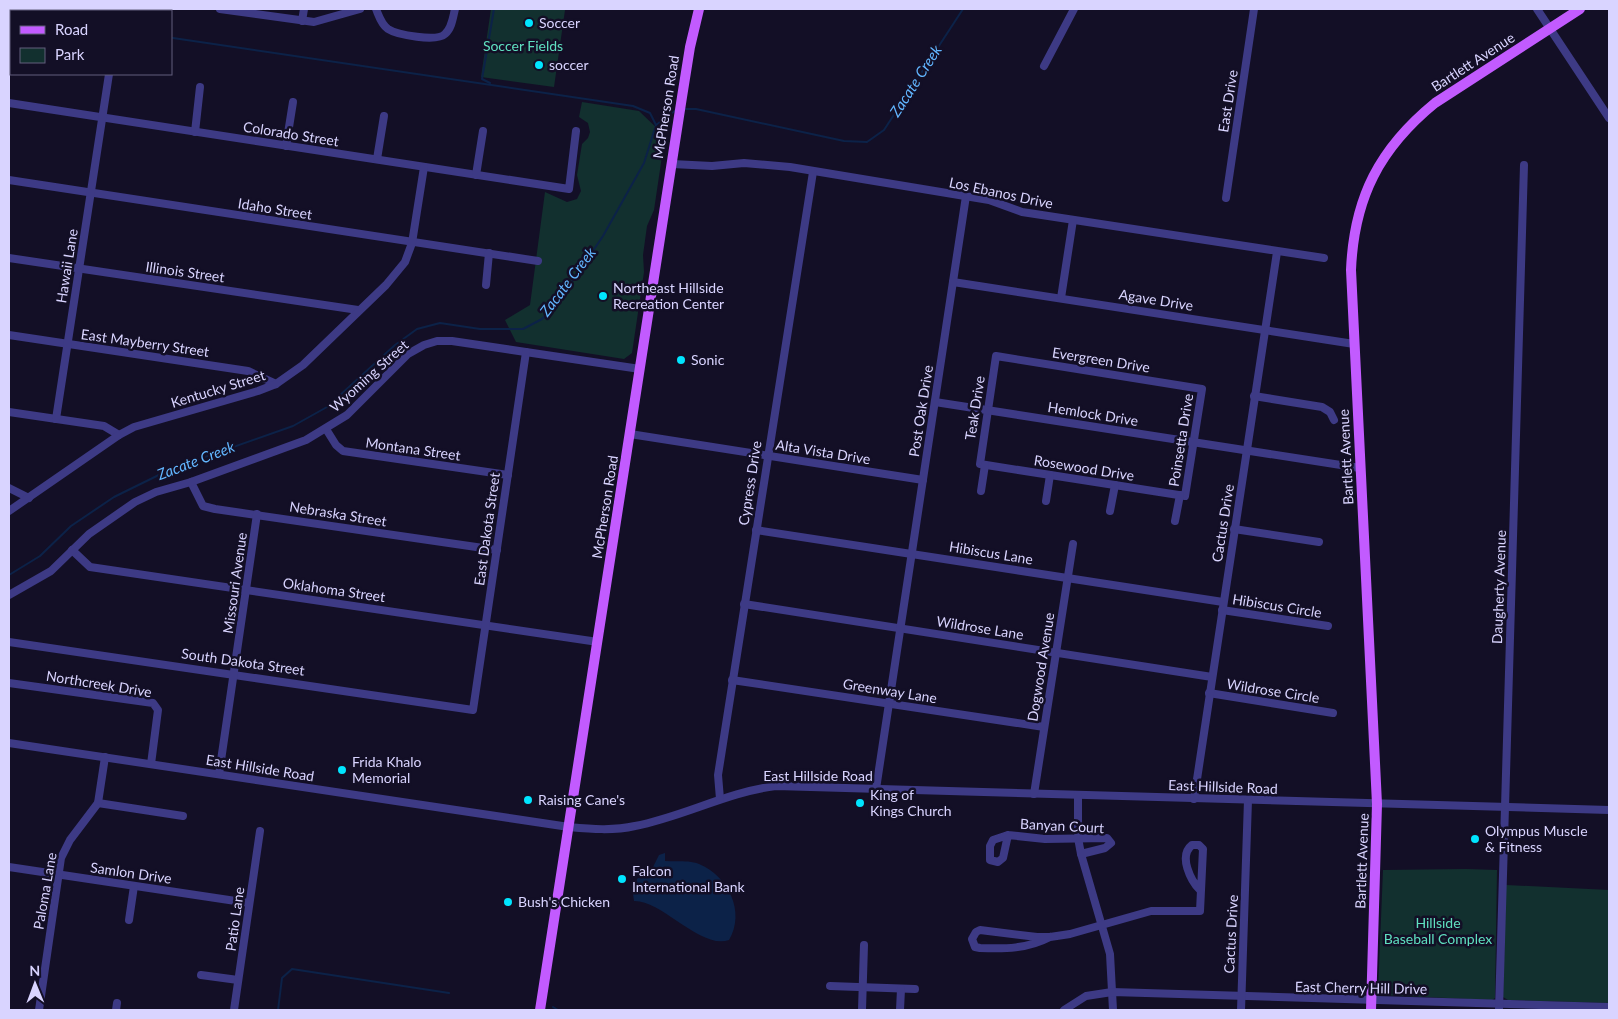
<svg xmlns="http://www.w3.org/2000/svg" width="1618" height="1019" viewBox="0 0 1618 1019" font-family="Lato,sans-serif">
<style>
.green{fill:#12302f}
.water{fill:#0c2248}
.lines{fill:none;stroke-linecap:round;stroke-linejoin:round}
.stream{stroke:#0c2248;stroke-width:2}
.minor{stroke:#3d3a85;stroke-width:8}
.major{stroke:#c25bff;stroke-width:10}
.poi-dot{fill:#00e5ff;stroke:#130f26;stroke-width:2}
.labels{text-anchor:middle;stroke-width:5;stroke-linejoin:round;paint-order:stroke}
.poi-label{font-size:14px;fill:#d9d4ff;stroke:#130f26;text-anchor:start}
.park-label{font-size:14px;fill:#5fe0c0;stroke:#130f26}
.street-label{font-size:14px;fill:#d9d4ff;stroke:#130f26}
.water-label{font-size:15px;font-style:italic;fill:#62b6ff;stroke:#130f26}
</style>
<rect width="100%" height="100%" fill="#130f26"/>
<!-- green -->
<g class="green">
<path d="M491,9l74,1 -11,77 -73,-10z"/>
<path d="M582,102l57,9 26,25 -11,74 -7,16 -4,29 1,17 -12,81 -8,6 -108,-17 -11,-22 25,-15 15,-113 22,10 10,-3 4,-8 -4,-16 5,-31 6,-6 2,-6 -2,-9 -9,-6z"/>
<path d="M1466,869l31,1 -2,128 -3,2 -112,-5 -2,-4 5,-121z"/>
<path d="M1506,885l103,5v113l-101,-3 -5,-3z"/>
</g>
<!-- water -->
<path class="water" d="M665,853v8c11,1 24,-1 34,3 29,12 47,48 30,76 -28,10 -67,-40 -95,-39l-1,-7 4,-15 15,-10 7,-14z"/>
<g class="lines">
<!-- stream -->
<g class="stream">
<path d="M173,38l460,68 17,7 6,12"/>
<path d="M490,83l-8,-4 12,-70"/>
<path d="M683,109h13l148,32 23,1 17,-12 79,-121"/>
<path d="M9,575l31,-19 31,-30 43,-29 57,-28 122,-43 34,-19 68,-62 22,-16 23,-6 40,6h43l19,-10 16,-17 45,-66 41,-73 12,-38 20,-15"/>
<path d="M553,1007l5,3"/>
<path d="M278,1010l4,-32 10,-9 157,24"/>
</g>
<!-- minor -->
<g class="minor">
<path d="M220,9l94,13 46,-13"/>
<path d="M376,9c3,7 5,15 12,20 9,6 49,13 57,5 7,-6 8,-17 10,-25"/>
<path d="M1537,9l72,109"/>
<path d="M302,21l2,-12"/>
<path d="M1044,66l30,-57"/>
<path d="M9,103l560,86 7,-58"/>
<path d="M195,132l5,-45"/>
<path d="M286,146l7,-44"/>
<path d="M377,159l7,-43"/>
<path d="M672,164l40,2 32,-3 46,4 199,33 33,12 302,46"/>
<path d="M476,175l7,-44"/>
<path d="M9,180l529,81"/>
<path d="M1226,198l28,-189"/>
<path d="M9,258l349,52"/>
<path d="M953,282l401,62"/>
<path d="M486,285l3,-32"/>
<path d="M1061,298l12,-78"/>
<path d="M9,335l239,36 28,13"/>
<path d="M996,356l206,33 -17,107 -205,-32z"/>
<path d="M1254,396l68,11 8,5 4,8"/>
<path d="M935,402l425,66"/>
<path d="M9,412l95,14 15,9"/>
<path d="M56,419l53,-345"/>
<path d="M326,429l10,16 7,6 165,24"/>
<path d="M630,434l293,46"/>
<path d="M191,482l12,24 12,3 282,41"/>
<path d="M9,488l20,10"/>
<path d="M981,491l4,-26"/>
<path d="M1046,501l4,-26"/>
<path d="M9,511l110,-76 15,-8 124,-36 18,-7 27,-19 83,-80 19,-23 7,-19 12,-76"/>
<path d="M1110,511l5,-26"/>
<path d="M1175,521l5,-26"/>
<path d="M1234,529l85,13"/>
<path d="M756,530l467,72"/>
<path d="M72,550l18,17 508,75"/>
<path d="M9,595l42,-24 38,-37 46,-32 21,-10 35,-10 115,-42 41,-25 61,-61 16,-9 13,-4h15l188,28"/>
<path d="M744,604l468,73"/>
<path d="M1222,610l106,16"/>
<path d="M9,642l464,68 53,-358"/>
<path d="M732,680l312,47"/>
<path d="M9,683l144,20 5,7 -7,54"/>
<path d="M1209,693l124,20"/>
<path d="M9,743l560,84c22,2 44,4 66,-1 48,-9 92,-34 141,-40l833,24"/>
<path d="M219,774l38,-260"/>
<path d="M876,789l90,-593"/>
<path d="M1034,794l39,-250"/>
<path d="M1078,795v43l3,16 29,100 3,56"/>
<path d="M720,799l-2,-24 95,-603"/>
<path d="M1194,799l83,-547"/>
<path d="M98,803l85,13"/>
<path d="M1008,835l-5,23 -5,4 -8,-2v-14l3,-6 15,-5 37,4 62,-1 4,5 -6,5 -24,6"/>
<path d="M9,867l240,36"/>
<path d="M129,920l5,-34"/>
<path d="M1050,937c-23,12 -45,12 -70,11l-5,-1 -3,-8 4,-7 4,-2 57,7h13l20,-3 81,-23h49l3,-62 -4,-4h-7c-14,11 -1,36 8,45"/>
<path d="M201,975l37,5"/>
<path d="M830,986l85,3"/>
<path d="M39,1010l22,-152 9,-18 28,-37 7,-46"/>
<path d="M116,1010l1,-7"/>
<path d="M234,1010l26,-179"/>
<path d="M862,1010l2,-65"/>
<path d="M900,1010l1,-21"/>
<path d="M1064,1010l22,-14 26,-4 497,15"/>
<path d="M1241,1010l7,-210"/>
<path d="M1499,1010l25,-845"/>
</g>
<!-- major -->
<g class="major">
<path d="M540,1010l142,-913 8,-50 9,-38"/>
<path d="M1371,1010l6,-206 -26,-534c3,-73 29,-122 84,-167l145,-94"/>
</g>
</g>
<!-- markers -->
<g class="poi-dot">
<circle cx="529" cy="23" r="5"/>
<circle cx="539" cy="65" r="5"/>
<circle cx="603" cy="296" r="5"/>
<circle cx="681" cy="360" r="5"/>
<circle cx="342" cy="770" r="5"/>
<circle cx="528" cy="800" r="5"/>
<circle cx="860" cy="803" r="5"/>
<circle cx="1475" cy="839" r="5"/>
<circle cx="622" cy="879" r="5"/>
<circle cx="508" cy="902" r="5"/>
</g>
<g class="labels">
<!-- poi labels -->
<g class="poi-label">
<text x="539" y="28">Soccer</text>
<text x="549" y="70">soccer</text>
<text x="613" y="293">Northeast Hillside<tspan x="613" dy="16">Recreation Center</tspan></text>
<text x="691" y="365">Sonic</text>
<text x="352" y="767">Frida Khalo<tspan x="352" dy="16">Memorial</tspan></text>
<text x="870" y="800">King of<tspan x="870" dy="16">Kings Church</tspan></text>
<text x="538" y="805">Raising Cane's</text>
<text x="1485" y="836">Olympus Muscle<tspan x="1485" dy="16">&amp; Fitness</tspan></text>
<text x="632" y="876">Falcon<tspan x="632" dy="16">International Bank</tspan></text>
<text x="518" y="907">Bush's Chicken</text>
</g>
<!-- park labels -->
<g class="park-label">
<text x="523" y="51">Soccer Fields</text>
<text x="1438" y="928">Hillside<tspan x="1438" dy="16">Baseball Complex</tspan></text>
</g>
<!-- street labels -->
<g class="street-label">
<text transform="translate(1473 62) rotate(-33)" y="5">Bartlett Avenue</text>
<text transform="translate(1228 101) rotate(-81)" y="5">East Drive</text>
<text transform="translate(666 107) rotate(-81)" y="5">McPherson Road</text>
<text transform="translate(291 134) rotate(9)" y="5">Colorado Street</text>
<text transform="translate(1001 193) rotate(12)" y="5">Los Ebanos Drive</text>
<text transform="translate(275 209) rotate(9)" y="5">Idaho Street</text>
<text transform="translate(67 266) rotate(-81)" y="5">Hawaii Lane</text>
<text transform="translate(185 272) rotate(8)" y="5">Illinois Street</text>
<text transform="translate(1156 300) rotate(9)" y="5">Agave Drive</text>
<text transform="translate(145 343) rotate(8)" y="5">East Mayberry Street</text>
<text transform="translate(1101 360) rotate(9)" y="5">Evergreen Drive</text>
<text transform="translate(369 376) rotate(-42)" y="5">Wyoming Street</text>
<text transform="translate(218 389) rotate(-17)" y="5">Kentucky Street</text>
<text transform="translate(975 408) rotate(-81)" y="5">Teak Drive</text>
<text transform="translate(921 411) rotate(-81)" y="5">Post Oak Drive</text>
<text transform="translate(1093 414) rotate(9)" y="5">Hemlock Drive</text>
<text transform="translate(1181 440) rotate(-81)" y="5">Poinsetta Drive</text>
<text transform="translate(413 449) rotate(8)" y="5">Montana Street</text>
<text transform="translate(823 452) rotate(9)" y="5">Alta Vista Drive</text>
<text transform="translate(1346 457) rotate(-93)" y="5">Bartlett Avenue</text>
<text transform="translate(1084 468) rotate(9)" y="5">Rosewood Drive</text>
<text transform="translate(750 483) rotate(-81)" y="5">Cypress Drive</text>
<text transform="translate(605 507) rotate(-81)" y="5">McPherson Road</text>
<text transform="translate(338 514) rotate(9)" y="5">Nebraska Street</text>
<text transform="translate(1223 523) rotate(-81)" y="5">Cactus Drive</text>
<text transform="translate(487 529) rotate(-82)" y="5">East Dakota Street</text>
<text transform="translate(991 553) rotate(9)" y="5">Hibiscus Lane</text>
<text transform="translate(235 583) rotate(-82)" y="5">Missouri Avenue</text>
<text transform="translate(1499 587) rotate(-88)" y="5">Daugherty Avenue</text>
<text transform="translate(334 590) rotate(8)" y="5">Oklahoma Street</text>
<text transform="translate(1277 606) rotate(9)" y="5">Hibiscus Circle</text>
<text transform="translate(980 628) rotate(9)" y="5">Wildrose Lane</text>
<text transform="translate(243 662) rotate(8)" y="5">South Dakota Street</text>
<text transform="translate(1041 667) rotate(-81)" y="5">Dogwood Avenue</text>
<text transform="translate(99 684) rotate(9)" y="5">Northcreek Drive</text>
<text transform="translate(890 691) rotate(9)" y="5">Greenway Lane</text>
<text transform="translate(1273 691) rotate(9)" y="5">Wildrose Circle</text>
<text transform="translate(260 768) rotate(9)" y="5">East Hillside Road</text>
<text x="818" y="781">East Hillside Road</text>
<text transform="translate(1223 787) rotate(2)" y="5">East Hillside Road</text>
<text transform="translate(1062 826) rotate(3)" y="5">Banyan Court</text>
<text transform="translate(1362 861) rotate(-88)" y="5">Bartlett Avenue</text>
<text transform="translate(131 873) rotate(8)" y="5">Samlon Drive</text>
<text transform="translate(45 891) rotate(-80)" y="5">Paloma Lane</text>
<text transform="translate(235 919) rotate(-82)" y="5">Patio Lane</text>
<text transform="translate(1231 934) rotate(-87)" y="5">Cactus Drive</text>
<text transform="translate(1361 988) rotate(1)" y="5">East Cherry Hill Drive</text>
</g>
<!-- water labels -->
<g class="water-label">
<text transform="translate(916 81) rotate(-57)" y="5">Zacate Creek</text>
<text transform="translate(568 282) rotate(-53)" y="5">Zacate Creek</text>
<text transform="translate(196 461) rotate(-21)" y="5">Zacate Creek</text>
</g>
</g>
<!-- border -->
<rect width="1618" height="1019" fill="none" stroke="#d9d4ff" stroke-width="20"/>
<!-- legend -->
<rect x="10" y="10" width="162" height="65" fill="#130f26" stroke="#625e7d"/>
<rect x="20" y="26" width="25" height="8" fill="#c25bff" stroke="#625e7d"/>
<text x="55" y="35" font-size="15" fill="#d9d4ff">Road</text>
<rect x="20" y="48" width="25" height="15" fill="#12302f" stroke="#625e7d"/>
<text x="55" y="60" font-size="15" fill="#d9d4ff">Park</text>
<!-- north arrow -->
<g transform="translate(35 984) rotate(359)" stroke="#130f26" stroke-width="4" paint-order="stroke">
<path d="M0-4L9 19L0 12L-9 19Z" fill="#d9d4ff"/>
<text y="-8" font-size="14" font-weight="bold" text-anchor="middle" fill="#d9d4ff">N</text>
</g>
</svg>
